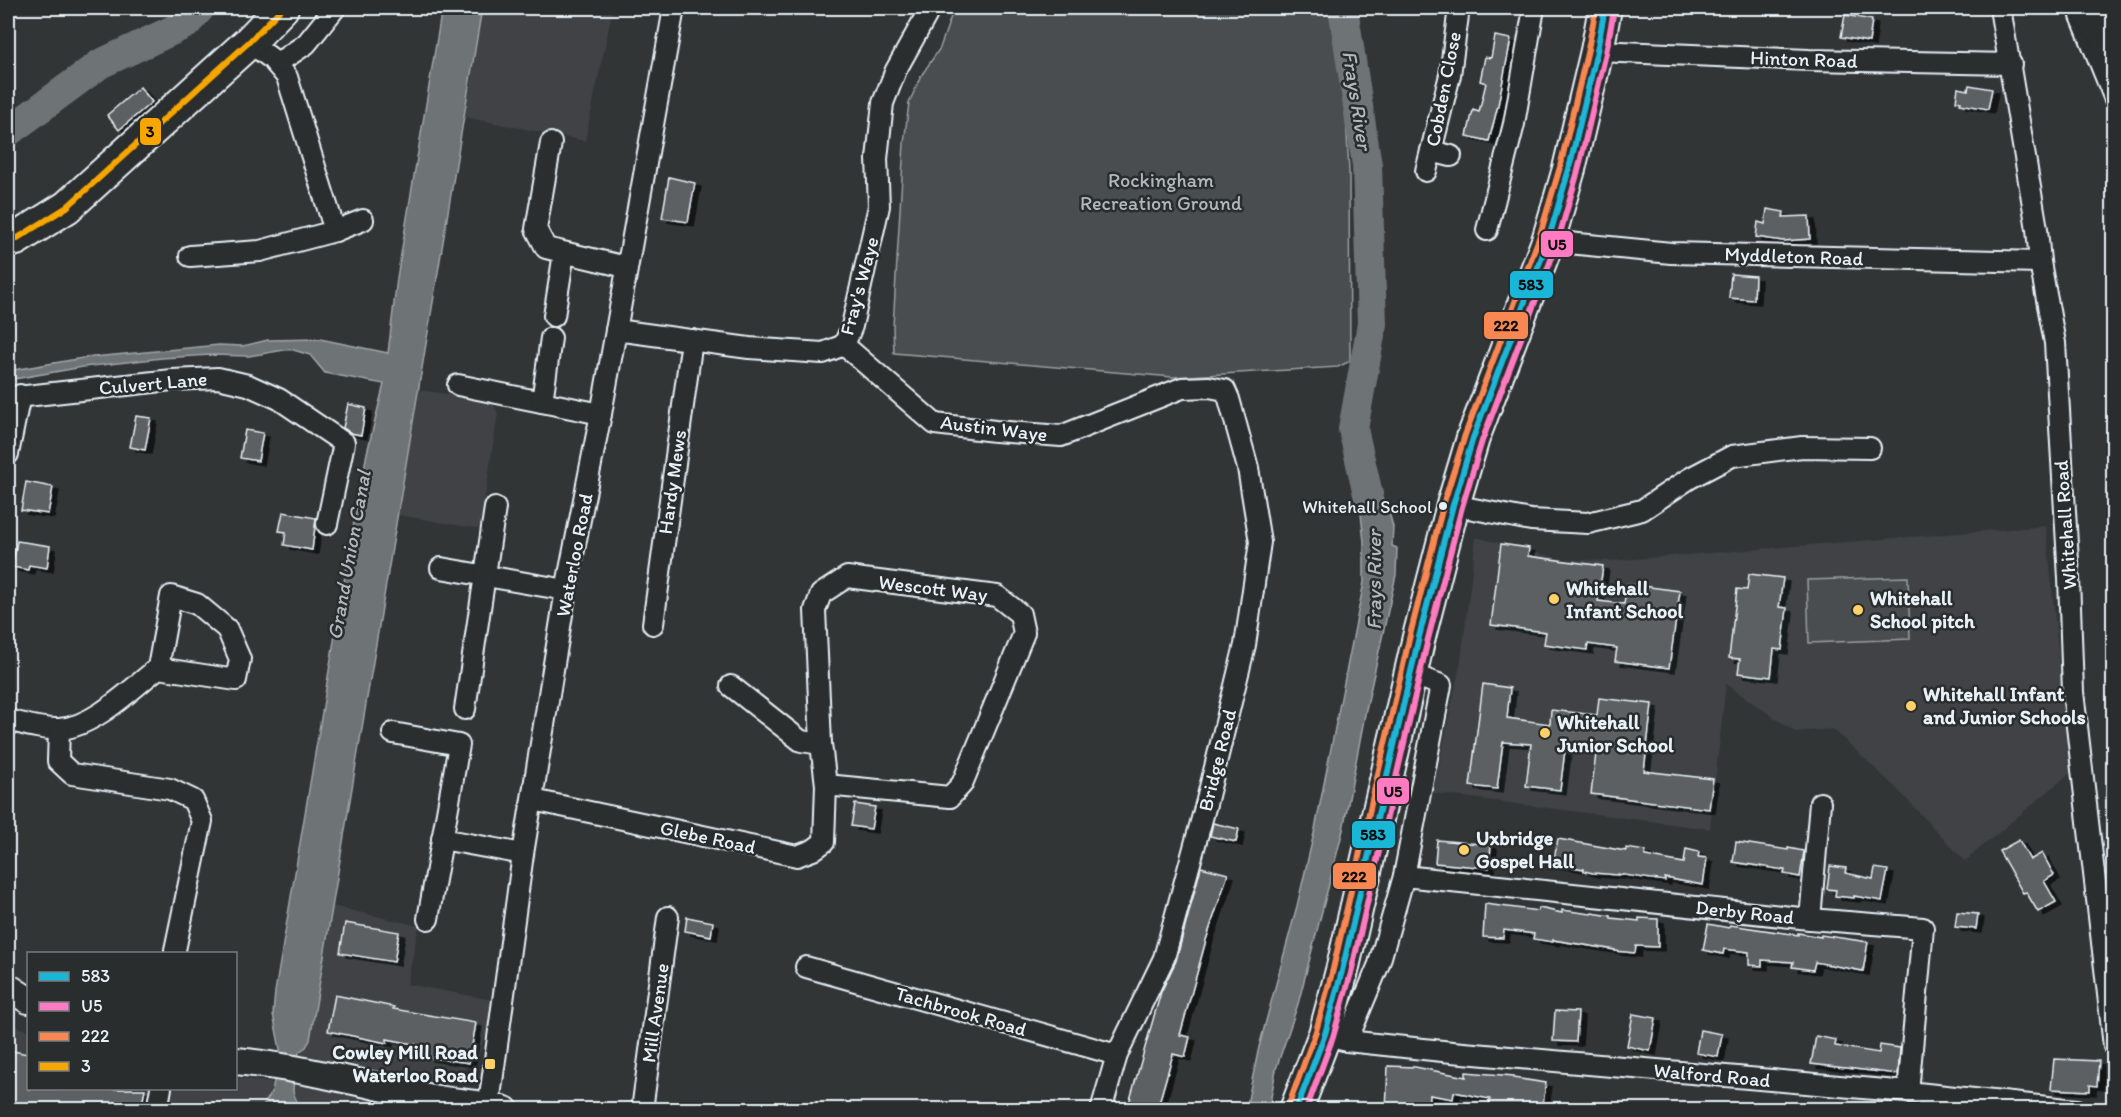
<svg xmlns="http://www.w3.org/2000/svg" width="2121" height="1117" viewBox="0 0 2121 1117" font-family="Itim,sans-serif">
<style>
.built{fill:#3f4244}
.green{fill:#494d4f;stroke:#989fa4;stroke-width:1.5}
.water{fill:#6e7376;stroke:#9fa5aa;stroke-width:1.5}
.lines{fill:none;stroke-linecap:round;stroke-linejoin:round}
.river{stroke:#6e7376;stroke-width:30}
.building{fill:#5c6063;stroke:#e8f1f8;stroke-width:1.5;filter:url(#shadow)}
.minor-casing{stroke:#e8f1f8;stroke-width:24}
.tertiary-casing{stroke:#e8f1f8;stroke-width:30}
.primary-casing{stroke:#e8f1f8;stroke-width:36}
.minor{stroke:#2a2d2e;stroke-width:20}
.tertiary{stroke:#2a2d2e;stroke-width:26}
.primary{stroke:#2a2d2e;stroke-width:32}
.bus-1-casing{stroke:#2a2d2e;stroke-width:10}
.bus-2-casing{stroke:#2a2d2e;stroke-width:10}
.bus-3-casing{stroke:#2a2d2e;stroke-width:10}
.bus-4-casing{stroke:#2a2d2e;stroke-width:10}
.bus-1{stroke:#1ab6d8;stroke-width:6}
.bus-2{stroke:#fe7ac1;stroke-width:6}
.bus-3{stroke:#f88751;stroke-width:6}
.bus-4{stroke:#f7a600;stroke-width:6}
.bus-dot{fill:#e8f1f8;stroke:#2a2d2e;stroke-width:2}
.poi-dot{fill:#ffd166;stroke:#2a2d2e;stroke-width:2}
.labels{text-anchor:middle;stroke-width:5;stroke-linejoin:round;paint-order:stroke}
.bus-label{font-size:18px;fill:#e8f1f8;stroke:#2a2d2e;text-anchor:end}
.street-label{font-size:20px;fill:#e8f1f8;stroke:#2a2d2e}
.park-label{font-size:20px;fill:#b0b8bd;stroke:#2a2d2e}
.poi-label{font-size:20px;font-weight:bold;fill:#e8f1f8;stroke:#2a2d2e;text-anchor:start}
.water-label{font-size:21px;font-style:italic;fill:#b1b8be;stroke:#2a2d2e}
.line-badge{stroke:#2a2d2e;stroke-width:2}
.pale-badge-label{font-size:16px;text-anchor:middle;font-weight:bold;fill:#111}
</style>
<defs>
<filter id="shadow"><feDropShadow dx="6" dy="4" stdDeviation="0" flood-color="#0009"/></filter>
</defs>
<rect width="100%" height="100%" fill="#323536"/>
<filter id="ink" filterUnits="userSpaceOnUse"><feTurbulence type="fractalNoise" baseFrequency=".0167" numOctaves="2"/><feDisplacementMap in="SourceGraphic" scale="12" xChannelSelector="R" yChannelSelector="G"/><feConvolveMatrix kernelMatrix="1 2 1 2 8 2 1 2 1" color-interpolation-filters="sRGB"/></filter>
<g filter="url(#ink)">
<!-- built -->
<g class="built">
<path d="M100,8h49l-31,7z"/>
<path d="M482,8h131l-28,133 -120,-24z"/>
<path d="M419,390l72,10 7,13 -18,116 -82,-14z"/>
<path d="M2046,526l24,247 -105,88 -68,-72 -64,-60 -38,3 -69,-48 -16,145 -277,-36 28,-133 15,-123 84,22 50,2z"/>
<path d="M332,906l87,20 -12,58 86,16 -3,22 -12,36 -30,26 -150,-25 1,-7 7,-5 4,-7z"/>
<path d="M8,1024l20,6v58h208v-10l159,20 16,11h-403z"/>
</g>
<!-- green -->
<g class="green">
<path d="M954,8h378l14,108 3,56 1,189 -12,6 -165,10 -279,-24 -1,-26 11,-184 5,-40 12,-27 19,-28z"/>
<path d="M1908,577l2,62 -101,4 -2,-63z"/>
</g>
<!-- water -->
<g class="water">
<path d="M442,8h40l-172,1032 -4,7 -7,5c-2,12 -6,27 -6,39 1,7 6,10 5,18h-37l11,-17 8,-43 -7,-35 2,-22 79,-470 13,-69 17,-69 -59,-11 -15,-18 -20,-6 -41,7 -38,-1 -49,3 -79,9 -75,13v-9l75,-13 136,-13 24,1 25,-6 52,-1 68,14 9,-75z"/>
<path d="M1351,454h20l10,43 7,11 5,19 -1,19 5,2 -1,27 -31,139 -22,116 -45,174 -22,65 -7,40h-23l13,-62 38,-141 18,-77 49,-247v-40l-4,-37z"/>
</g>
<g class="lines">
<!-- river -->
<g class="river">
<path d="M1343,8l24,157 5,159 -19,105 15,65"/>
<path d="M8,132l92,-68 86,-40 14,-16"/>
</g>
</g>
<!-- building -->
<g class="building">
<path d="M1845,15l27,5 -3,22 -28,-5z"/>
<path d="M1495,36l16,3 -13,66 -9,36 -22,-5 6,-26 6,2 7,-29 -6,-2 5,-24 6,1z"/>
<path d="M1969,85l23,4 -4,20 -28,-5 1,-2 -5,-1 2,-13 10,2z"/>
<path d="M140,87l12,15 -33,28 -12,-15z"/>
<path d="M669,177l26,6 -7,39 -26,-4z"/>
<path d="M1767,209l17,3 -1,5 26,-1 1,23 -27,2 -27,-4 2,-15 7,2z"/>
<path d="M1731,274l24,2 -1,24 -25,-2z"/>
<path d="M348,404l18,4 -5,27 -10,-2 -8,-5z"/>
<path d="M136,416l15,2 -6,32 -15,-3z"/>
<path d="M245,430l18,3 -5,28 -18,-3z"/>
<path d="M26,482l27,5 -5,27 -27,-4z"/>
<path d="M283,512l33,6 -4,32 -28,-5 2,-13 -7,-1z"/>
<path d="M17,541l33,5 -3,22 -18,-3 -1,5 -16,-3z"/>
<path d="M1501,544l28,4 -1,8 75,10 -5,35 26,3 3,-20 53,7 -11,77 -54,-7 2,-13 -29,-4 -1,6 -43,-6 2,-12 -55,-7z"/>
<path d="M1749,574l34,4 -4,29 8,1 -5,42 -8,-1 -3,28 -33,-4 2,-14 -11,-1 8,-69 10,1z"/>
<path d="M1483,684l27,4 -3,30 43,6 1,-14 46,5 2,-17 53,6 -8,67 69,8 -4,30 -118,-15 6,-48 -31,-4 -6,48 -34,-4 5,-42 -28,-2 -6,47 -27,-3z"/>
<path d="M855,804l20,3 -4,22 -20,-3z"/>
<path d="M1213,823l26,6 -3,13 -26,-6z"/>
<path d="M1558,839l68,12v-3l20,3 -1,5 39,7 2,-14 13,3 -1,5 9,1 -4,27 -38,-7v3l-47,-7v1l-25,-2 -9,-2v-2l-31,-5z"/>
<path d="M1437,840l54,5 -2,23 -54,-5z"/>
<path d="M2019,840l11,20 12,-7 12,22 -10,6 12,21 -18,10 -12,-20 -3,1 -24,-42z"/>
<path d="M1736,842l52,8v-2l16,3 -4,26 -16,-3 1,-4 -52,-8z"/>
<path d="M1830,866l16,2 -1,5 28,6 2,-11 13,2 -6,31 -28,-5v2l-19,-2 1,-6 -9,-1z"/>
<path d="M1201,867l27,7 -22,66 -26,95 10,2 -5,20 -12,-3 -16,56h-30l34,-118 15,-31z"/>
<path d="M1485,904l53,7 1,-3 23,5v-3l29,4 1,-1 19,3v2l28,3v-3l19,1v28l-22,-1 -1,7 -20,-2v-1l-62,-10v2l-20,-3 1,-5 -30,-4 -1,8 -20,-1z"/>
<path d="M1957,912l21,2 -2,15 -21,-2z"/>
<path d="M687,917l26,5 -2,14 -26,-5z"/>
<path d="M345,923l54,9 -5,30 -54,-9z"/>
<path d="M1708,924l21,4 1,-3 68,10v-2l23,4v-2l47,7 -5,29 -48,-9 -2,8 -21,-3 1,-5 -31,-2v6l-13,-1v-13l-25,-3 -1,5 -20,-4z"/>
<path d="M335,995l59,12 -1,2 83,14 -7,40 -42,-6 2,-10 -42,-8v4l-59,-12z"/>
<path d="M1555,1011l23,1 -2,30 -23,-1z"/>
<path d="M1633,1014l23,4 -6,33 -23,-5z"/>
<path d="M1700,1030l22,4 -4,23 -22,-4z"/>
<path d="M1816,1036l20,4 -1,6 44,7 1,-8 20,3 -2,26 -87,-10z"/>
<path d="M8,1050l20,4v35h117l-4,21h-133z"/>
<path d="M2054,1059l45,2 -2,25 -7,-1v6l-39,-2z"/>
<path d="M1388,1066l27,1 51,10v-5l48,4v2l32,5 -4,27h-23v-3l-30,-1 1,-7 -36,-7 -1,7 -23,-4 -1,15h-43z"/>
</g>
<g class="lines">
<defs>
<g id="minor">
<path d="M2000,8l37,221 3,33 15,81 14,235 4,114 41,354"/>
<path d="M2081,16l33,81"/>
<path d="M249,42l23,17 15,18 48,154"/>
<path d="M1597,51l212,9 202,4"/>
<path d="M276,64l30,-20 29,-36"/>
<path d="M551,143l-15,86 10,19 80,19"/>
<path d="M1431,151l20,5"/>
<path d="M1426,171l24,-96 9,-67"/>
<path d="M1487,230l27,-106 20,-116"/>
<path d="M1548,241l123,12 369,9"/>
<path d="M190,256l70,-5 75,-20 28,-11"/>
<path d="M554,316l10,-63"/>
<path d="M616,330l133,18 74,5 21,-8 8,-19 27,-120 -2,-47 6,-56 13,-33 30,-54 2,-8"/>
<path d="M844,345l91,79 60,7 66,5 121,-48 27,-1 16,3 4,9 19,69 12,74 -15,103 -39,159 -42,154 -47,97 -16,55"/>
<path d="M458,385l143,29"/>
<path d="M8,398l164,-18 46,-2 30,7 31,14 65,44 -17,81"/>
<path d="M542,402l9,-64"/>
<path d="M8,454l12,-59"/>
<path d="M1453,505l78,15 57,3 54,-13 48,-32 42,-22 70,-9 68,1"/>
<path d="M441,568l125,22"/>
<path d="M653,624l39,-284"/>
<path d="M731,686l70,55 20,3"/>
<path d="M465,709l30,-201"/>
<path d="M8,720c16,4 34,10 51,9 35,-2 72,-40 99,-61l13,-72 26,8 30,25 13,30 -4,21 -78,-12"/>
<path d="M59,729l-1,32 14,13 98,15 23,11 9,21 -27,129"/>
<path d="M393,733l66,12 -31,174"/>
<path d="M533,800l264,56 16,-6 11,-8 2,-57 -5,-41 -6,-134 6,-16 26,-17 150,19 23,18 4,19 -62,151 -12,13 -124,-12"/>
<path d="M442,839l81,15"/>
<path d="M1404,876l406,43 113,9 -15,164"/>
<path d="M1810,919l10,-116"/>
<path d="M806,967l311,88"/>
<path d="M1336,1038l11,3 32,-77 25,-88 37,-191 -30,-11"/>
<path d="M1347,1041l105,11 456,40 169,18"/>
<path d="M489,1104l34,-250 43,-264 35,-176 73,-406"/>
<path d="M157,1110l4,-22"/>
<path d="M642,1110l26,-193"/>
</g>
<g id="tertiary">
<path d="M8,987l20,13"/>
<path d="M236,1061c64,6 128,23 191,36 26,6 53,5 78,13"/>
</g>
<g id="primary">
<path d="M2085,8l29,36"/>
<path d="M8,241l8,-2 51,-32 182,-165 33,-34"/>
<path d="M1296,1110l29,-76 17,-63 77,-334 34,-132 20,-67 75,-197 21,-72 28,-118 8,-43"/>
</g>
</defs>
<!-- minor casing -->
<use href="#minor" class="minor-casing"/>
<!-- tertiary casing -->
<use href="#tertiary" class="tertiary-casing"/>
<!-- primary casing -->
<use href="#primary" class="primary-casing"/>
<!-- minor -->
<use href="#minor" class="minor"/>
<!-- tertiary -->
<use href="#tertiary" class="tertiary"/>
<!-- primary -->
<use href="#primary" class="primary"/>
<defs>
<path id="bus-1" d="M1296,1110l29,-76 17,-63 77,-334 34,-132 20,-67 75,-197 21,-72 28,-118 8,-43"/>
<path id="bus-2" d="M1306,1110l27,-73 18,-64 77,-334 34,-132 20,-66 75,-197 21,-73 28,-118 8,-43"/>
<path id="bus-3" d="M1288,1107l28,-76 17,-62 77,-334 34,-133 21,-67 74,-197 21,-71 28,-118 8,-41"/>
<path id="bus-4" d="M8,241l8,-2 51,-32 182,-165 33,-34"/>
</defs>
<!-- bus-1 casing -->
<use href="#bus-1" class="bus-1-casing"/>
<!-- bus-2 casing -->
<use href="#bus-2" class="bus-2-casing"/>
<!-- bus-3 casing -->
<use href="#bus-3" class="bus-3-casing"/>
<!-- bus-4 casing -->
<use href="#bus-4" class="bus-4-casing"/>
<!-- bus-1 -->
<use href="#bus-1" class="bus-1"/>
<!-- bus-2 -->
<use href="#bus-2" class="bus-2"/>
<!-- bus-3 -->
<use href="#bus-3" class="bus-3"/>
<!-- bus-4 -->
<use href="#bus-4" class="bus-4"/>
</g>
</g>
<!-- markers -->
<circle class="bus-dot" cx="1443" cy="506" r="5"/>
<g class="poi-dot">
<circle cx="1554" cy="599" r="6"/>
<circle cx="1858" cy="610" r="6"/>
<circle cx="1911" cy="706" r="6"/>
<circle cx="1545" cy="733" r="6"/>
<circle cx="1464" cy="850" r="6"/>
<rect x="484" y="1058" width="12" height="12" rx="3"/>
</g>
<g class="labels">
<!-- bus labels -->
<g class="bus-label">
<text x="1432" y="513">Whitehall School</text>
</g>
<!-- street labels -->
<g class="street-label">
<text transform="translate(1804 59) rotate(2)" y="7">Hinton Road</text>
<text transform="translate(1443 89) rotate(-79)" y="7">Cobden Close</text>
<text transform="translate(1794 256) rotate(2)" y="7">Myddleton Road</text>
<text transform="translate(859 286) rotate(-75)" y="7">Fray's Waye</text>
<text transform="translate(153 383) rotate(-5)" y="7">Culvert Lane</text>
<text transform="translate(994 428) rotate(7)" y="7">Austin Waye</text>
<text transform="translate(672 482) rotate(-82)" y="7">Hardy Mews</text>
<text transform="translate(2065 525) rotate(-94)" y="7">Whitehall Road</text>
<text transform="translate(574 555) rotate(-79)" y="7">Waterloo Road</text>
<text transform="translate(933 588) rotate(7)" y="7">Wescott Way</text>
<text transform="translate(1217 760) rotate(-76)" y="7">Bridge Road</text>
<text transform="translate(708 837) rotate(12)" y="7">Glebe Road</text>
<text transform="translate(1745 912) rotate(6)" y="7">Derby Road</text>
<text transform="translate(961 1011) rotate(16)" y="7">Tachbrook Road</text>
<text transform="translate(655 1013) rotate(-82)" y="7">Mill Avenue</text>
<text transform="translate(1712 1075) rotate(5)" y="7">Walford Road</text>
</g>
<!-- park labels -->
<g class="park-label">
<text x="1161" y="187">Rockingham<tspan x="1161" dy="23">Recreation Ground</tspan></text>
</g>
<!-- poi labels -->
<g class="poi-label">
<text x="1566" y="595">Whitehall<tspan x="1566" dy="23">Infant School</tspan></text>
<text x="1870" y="605">Whitehall<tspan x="1870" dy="23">School pitch</tspan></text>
<text x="1923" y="701">Whitehall Infant<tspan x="1923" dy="23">and Junior Schools</tspan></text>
<text x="1557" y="729">Whitehall<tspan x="1557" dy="23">Junior School</tspan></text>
<text x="1476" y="845">Uxbridge<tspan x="1476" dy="23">Gospel Hall</tspan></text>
<text x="478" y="1059" text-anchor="end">Cowley Mill Road<tspan x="478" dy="23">Waterloo Road</tspan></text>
</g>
<!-- water labels -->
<g class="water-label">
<text transform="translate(1357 100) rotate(81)" y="7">Frays River</text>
<text transform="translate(349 555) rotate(-80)" y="7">Grand Union Canal</text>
<text transform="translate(1374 580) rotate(-90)" y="7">Frays River</text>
</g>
</g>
<g class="line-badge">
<rect x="139" y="117" width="23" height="29" rx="6" fill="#f7a600"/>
<rect x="1540" y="230" width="34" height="28" rx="6" fill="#fe7ac1"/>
<rect x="1509" y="270" width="45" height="29" rx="6" fill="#1ab6d8"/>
<rect x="1483" y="311" width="46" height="29" rx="6" fill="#f88751"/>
<rect x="1376" y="777" width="34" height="28" rx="6" fill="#fe7ac1"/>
<rect x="1351" y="820" width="45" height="29" rx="6" fill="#1ab6d8"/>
<rect x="1332" y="862" width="45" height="28" rx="6" fill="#f88751"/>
</g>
<g class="pale-badge-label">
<text x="150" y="137">3</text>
<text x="1557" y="250">U5</text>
<text x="1531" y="290">583</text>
<text x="1506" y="331">222</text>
<text x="1393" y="797">U5</text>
<text x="1373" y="840">583</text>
<text x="1354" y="882">222</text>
</g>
<!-- margin -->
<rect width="2121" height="1117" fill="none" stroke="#2a2d2e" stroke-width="30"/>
<rect x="15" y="15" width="2091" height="1087" fill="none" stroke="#e8f1f8" stroke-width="2" filter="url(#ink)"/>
<!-- legend -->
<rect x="27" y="952" width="210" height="138" fill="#2a2d2e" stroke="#767b7f" stroke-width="1.5"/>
<rect x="39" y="972" width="30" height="9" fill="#1ab6d8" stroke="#767b7f" stroke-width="1.5"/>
<text x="81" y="982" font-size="18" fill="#e8f1f8">583</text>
<rect x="39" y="1002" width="30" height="9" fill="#fe7ac1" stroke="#767b7f" stroke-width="1.5"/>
<text x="81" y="1012" font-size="18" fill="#e8f1f8">U5</text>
<rect x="39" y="1032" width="30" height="9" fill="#f88751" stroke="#767b7f" stroke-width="1.5"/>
<text x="81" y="1042" font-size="18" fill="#e8f1f8">222</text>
<rect x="39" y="1062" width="30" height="9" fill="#f7a600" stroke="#767b7f" stroke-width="1.5"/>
<text x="81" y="1072" font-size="18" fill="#e8f1f8">3</text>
</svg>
